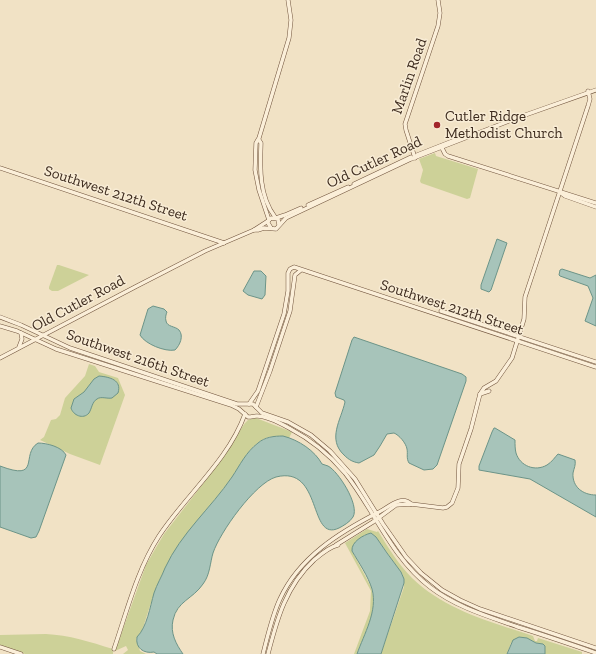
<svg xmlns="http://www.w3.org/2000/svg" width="596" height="654" viewBox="0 0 596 654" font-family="'Zilla Slab',serif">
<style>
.green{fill:#cdd198}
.water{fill:#a7c4ba;stroke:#6c9488}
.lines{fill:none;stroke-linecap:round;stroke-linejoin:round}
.secondary-casing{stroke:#70533c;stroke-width:4.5}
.secondary{stroke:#fbefd9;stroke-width:3.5}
.poi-dot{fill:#a2252c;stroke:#f8ecd5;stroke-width:1.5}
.labels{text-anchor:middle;stroke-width:3;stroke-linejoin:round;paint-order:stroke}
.street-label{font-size:15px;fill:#3d2b1e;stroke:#f8ecd5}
.poi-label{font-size:15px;fill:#3d2b1e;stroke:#f8ecd5;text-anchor:start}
</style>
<rect width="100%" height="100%" fill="#f1e2c5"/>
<!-- green -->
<g class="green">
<path d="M435,153l1,3 42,13 -8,29 -3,1 -46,-16 -1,-2 3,-11 -4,-11z"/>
<path d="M57,265h2l30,10 -31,16h-6l-3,-2v-2z"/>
<path d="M89,364l6,2 4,6 19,6 7,17 -25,70 -30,-11 -30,-14 4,-3 7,-17 5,-1 4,-4 5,-17 20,-22z"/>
<path d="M256,418l36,14 -3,6c-8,-2 -19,-3 -27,2 -14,8 -21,24 -30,37 -21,30 -48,55 -65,88 -11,20 -17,41 -24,63l-3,6 -4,5 4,12 6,3h-23l5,-4 -2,-4 -11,5 31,-86 8,-14 10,-17 42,-54 39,-57 3,-3z"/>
<path d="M367,529l10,3 1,-1c10,16 20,33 34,47 33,32 79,44 121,58l2,5h2l1,-3 44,14v2h-37v-8l-2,-2c-9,0 -15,-7 -24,-7l-8,6 -4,11h-126l23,-67 -1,-12 -27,-38 -5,-4 -8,3 -11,15 18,34c10,23 -5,48 -13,69h-3l16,-43 1,-20 -26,-48z"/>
<path d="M46,634c23,1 44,8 67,15v5h-88l-25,-9v-10z"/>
</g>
<!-- water -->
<g class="water">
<path d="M497,239l10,4 -16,47 -2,2 -8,-3v-4z"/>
<path d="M562,269l28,9 6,-3v51l-11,-5 8,-23 -5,-12 -28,-10 -1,-1 1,-5z"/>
<path d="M254,271h7l5,5 -1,19 -3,4 -14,-4 -5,-4z"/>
<path d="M153,306l11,3 3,3c-1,2 -2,6 -1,9 1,6 9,5 13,9 5,6 1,15 -4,20 -10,2 -30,-6 -35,-15l8,-26z"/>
<path d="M354,337l108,37 4,3v4l-29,84 -4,4 -9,1 -15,-7c-3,-5 -1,-9 -2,-14 -1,-6 -8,-14 -13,-16l-7,1 -7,12 -6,9 -15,8c-6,-1 -10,-3 -15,-8 -17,-16 -3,-35 1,-53l-1,-2 -8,-3 -1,-4 17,-53z"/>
<path d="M99,376c11,1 23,4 19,17l-6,5c-5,1 -11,-2 -15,1 -5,3 -5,9 -8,14 -6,7 -16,2 -18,-5l3,-9 10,-7 10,-13z"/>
<path d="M495,428l20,12c0,5 0,9 1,13 4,13 19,19 31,12 5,-3 8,-8 11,-11l17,6c1,5 -1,8 -2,13 -1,14 10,22 23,22v22l-66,-38 -51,-9v-4l13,-34 2,-4z"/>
<path d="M283,436c16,4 32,15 39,28 2,1 4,1 6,2 10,5 32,39 25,51 -3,5 -10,9 -14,11 -31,15 -16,-63 -63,-51 -21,6 -56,55 -63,76 -3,10 -3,22 -10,31 -10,15 -26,17 -30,36 -3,13 3,24 10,34h-26l-3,-2c-10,2 -19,-4 -17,-15 10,-10 13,-30 17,-44 3,-9 8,-17 11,-25 16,-35 46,-60 67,-91 8,-12 14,-25 26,-34 7,-6 16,-7 25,-7z"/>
<path d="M38,443c9,0 24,4 28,12l-27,76 -3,6 -5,1 -31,-11v-61c42,16 20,-12 38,-23z"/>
<path d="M371,533l5,4 11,16 14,19 3,7v4l-23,71h-24c7,-20 21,-43 15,-65 -4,-13 -13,-26 -20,-38 -1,-9 11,-16 19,-18z"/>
<path d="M519,637l8,1 9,5 7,1 2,2v8h-38l6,-14z"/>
</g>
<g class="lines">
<defs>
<g id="secondary">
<path d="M259,140l2,3c-1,25 -2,53 14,74"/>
<path d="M441,146l4,8 3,2 148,47"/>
<path d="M417,155l56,-22"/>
<path d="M415,158l-9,-28 -1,-6 33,-98 2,-13 -2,-13"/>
<path d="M0,168l224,75"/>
<path d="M354,184l57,-27"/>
<path d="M561,193l4,3 31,11"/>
<path d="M308,205l40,-18"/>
<path d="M276,218l9,-3 16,-7"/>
<path d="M269,220l-10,-30 -4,-20 1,-27 3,-5 30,-100 2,-18 -3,-20"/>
<path d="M271,228l-3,-5v-2l3,-3 7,1 1,6"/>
<path d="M254,230h4l6,-2 12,1 10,-11 125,-59 103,-40 82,-29"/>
<path d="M441,311l155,51"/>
<path d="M0,317l21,8 49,23 167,56h16l9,9 26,9 23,13 19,16 25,28 28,45 23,33 15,16 21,17 18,10 20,9 116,39"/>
<path d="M0,326l17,5 39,18 175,56 8,4 9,8c4,0 6,-1 9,-1 10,0 23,7 32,12 21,11 40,26 56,45 30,38 46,84 85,114 26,20 57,29 88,40 26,8 52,17 78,26"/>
<path d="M19,347l3,-8 -1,-6"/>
<path d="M0,358l135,-71 70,-36 49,-21 14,-9"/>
<path d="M480,394l9,-3"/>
<path d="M249,404l9,-13 26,-77 4,-23v-18l2,-4 4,-2 302,100"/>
<path d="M256,407l14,-36 20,-60 5,-36 6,-5"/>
<path d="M336,545l37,-23 23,-17 15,-1 32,4 4,-1 5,-4 6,-15 1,-24 12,-35 9,-35 4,-6 12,-7 16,-23 12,-39 1,-22 63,-191 2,-7 -2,-8"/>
<path d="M0,647l21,7"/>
<path d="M114,649c13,-38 23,-79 45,-113 27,-41 69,-75 86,-122"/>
<path d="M263,654c5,-19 9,-38 17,-55 19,-42 60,-67 99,-87 9,-4 22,-18 32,-8"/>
<path d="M268,654c9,-35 18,-68 46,-94 7,-6 15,-13 24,-15"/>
</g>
</defs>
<!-- secondary casing -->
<use href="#secondary" class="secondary-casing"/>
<!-- secondary -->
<use href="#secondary" class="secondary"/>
</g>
<!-- markers -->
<circle class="poi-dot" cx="437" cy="125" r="4"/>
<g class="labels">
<!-- street labels -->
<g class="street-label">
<text transform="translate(409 76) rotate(-71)" y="5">Marlin Road</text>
<text transform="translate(374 162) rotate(-25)" y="5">Old Cutler Road</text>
<text transform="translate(116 193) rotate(18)" y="5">Southwest 212th Street</text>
<text transform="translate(78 303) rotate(-28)" y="5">Old Cutler Road</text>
<text transform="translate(452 307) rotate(18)" y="5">Southwest 212th Street</text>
<text transform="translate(138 358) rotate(19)" y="5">Southwest 216th Street</text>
</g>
<!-- poi labels -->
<g class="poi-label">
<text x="445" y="121">Cutler Ridge<tspan x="445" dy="17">Methodist Church</tspan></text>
</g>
</g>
</svg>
